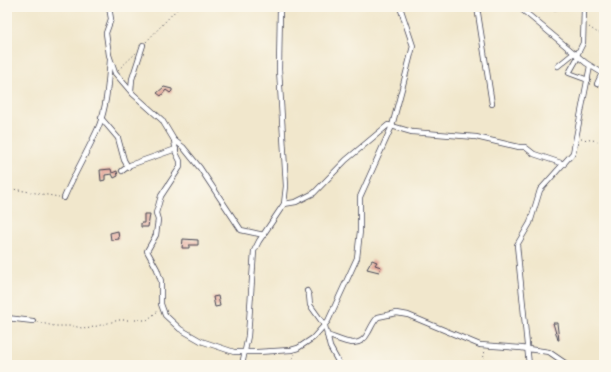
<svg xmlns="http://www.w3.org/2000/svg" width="611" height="372" viewBox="0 0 611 372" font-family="Cardo,serif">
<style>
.building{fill:#e5ac9f}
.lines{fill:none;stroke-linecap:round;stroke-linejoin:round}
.street-casing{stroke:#414051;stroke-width:6}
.path{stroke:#414051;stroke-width:1;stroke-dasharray:1 3;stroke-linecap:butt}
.street{stroke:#fff;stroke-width:4.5}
</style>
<rect width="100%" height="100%" fill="#fbf7ec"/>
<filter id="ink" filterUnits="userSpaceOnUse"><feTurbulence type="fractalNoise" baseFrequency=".025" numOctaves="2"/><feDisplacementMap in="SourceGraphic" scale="8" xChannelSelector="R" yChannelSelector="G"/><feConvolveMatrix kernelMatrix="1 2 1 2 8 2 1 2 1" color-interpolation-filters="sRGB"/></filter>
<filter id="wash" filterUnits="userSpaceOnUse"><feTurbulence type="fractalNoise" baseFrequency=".012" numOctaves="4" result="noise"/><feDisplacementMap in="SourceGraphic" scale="16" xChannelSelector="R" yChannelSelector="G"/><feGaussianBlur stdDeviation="0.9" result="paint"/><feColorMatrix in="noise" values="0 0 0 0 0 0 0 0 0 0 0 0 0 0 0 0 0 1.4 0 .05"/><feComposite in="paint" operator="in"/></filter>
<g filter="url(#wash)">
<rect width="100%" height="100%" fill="#f1e7cc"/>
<g id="blocks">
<!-- building -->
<g class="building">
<path d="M164,87l8,2v2l-2,2 -4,-3 -5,6 -4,-3z"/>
<path d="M111,169l1,4 5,-2 1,5 -4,2 -2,-4 -7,1v5l-4,1 -1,-11z"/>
<path d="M144,214h6l-2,13h-7v-4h3z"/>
<path d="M118,231l1,8 -8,1 -1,-7z"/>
<path d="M183,239l15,1v5h-9v3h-7z"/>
<path d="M372,260l5,2 -2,3 6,2 -2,5 -12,-3z"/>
<path d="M218,296l2,10 -5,1 -2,-10z"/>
<path d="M553,323h4l2,17h-1z"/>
</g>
</g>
</g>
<g filter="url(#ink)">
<use href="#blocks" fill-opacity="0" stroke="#414051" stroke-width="1"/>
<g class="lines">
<defs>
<g id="street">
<path d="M109,7l2,12 -5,14 3,22 6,18 18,21 29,26 12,20 9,7 17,21 41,62 23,5"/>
<path d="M280,7l-1,62 7,117 -2,18"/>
<path d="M477,7l15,97"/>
<path d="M519,7l67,56 18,11"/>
<path d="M528,7l5,2 25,-2"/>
<path d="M577,55l6,-12 1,-35"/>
<path d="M578,57l-9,16 19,7"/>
<path d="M558,66l16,-13"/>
<path d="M597,84l5,-11"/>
<path d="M131,91l1,-12 11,-34"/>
<path d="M101,118l17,20 6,22 4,7"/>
<path d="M174,140l2,13 4,8v6l-19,29 -5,17 2,7 -2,15 -9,16 10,18 4,12v23l4,11 15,14 21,12 33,11h23l34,-2 7,-2 15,-10 15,-17 29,-63 3,-27v-34l32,-71 12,-45 9,-35 -13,-39"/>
<path d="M603,156l1,-11"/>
<path d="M122,171l8,-6 46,-16"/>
<path d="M64,198c10,-24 24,-47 35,-72 8,-21 9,-43 11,-66"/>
<path d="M307,291l2,4 1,10 15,21 5,21 10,18"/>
<path d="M7,318l26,3"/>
<path d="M327,335c15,5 32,16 41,-2 3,-5 5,-11 10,-16l19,-4 11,2 72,30 41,3 28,4 19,13"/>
<path d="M242,365l6,-29 6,-85 5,-10 25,-37 12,-2 18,-9 32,-33 42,-35 24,7 64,5 43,10h6l9,7 30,10"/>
<path d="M529,365l-12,-120 13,-22 10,-33 33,-37 17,-87"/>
</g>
</defs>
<!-- street casing -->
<use href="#street" class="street-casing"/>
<!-- path -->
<g class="path">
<path d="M589,8h15"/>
<path d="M589,27l9,6 6,-1"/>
<path d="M146,42l33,-35"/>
<path d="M7,55h2"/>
<path d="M118,70l18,-17"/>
<path d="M581,139l20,2"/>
<path d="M7,188l52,9"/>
<path d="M37,322l17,4h19l13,3 33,-9h28l11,-9"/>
<path d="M289,365l6,-11"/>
<path d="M482,365l3,-15"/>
</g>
<!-- street -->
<use href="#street" class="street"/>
</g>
</g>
<!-- margin -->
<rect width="611" height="372" fill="none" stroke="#fbf7ec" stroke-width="24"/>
</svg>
